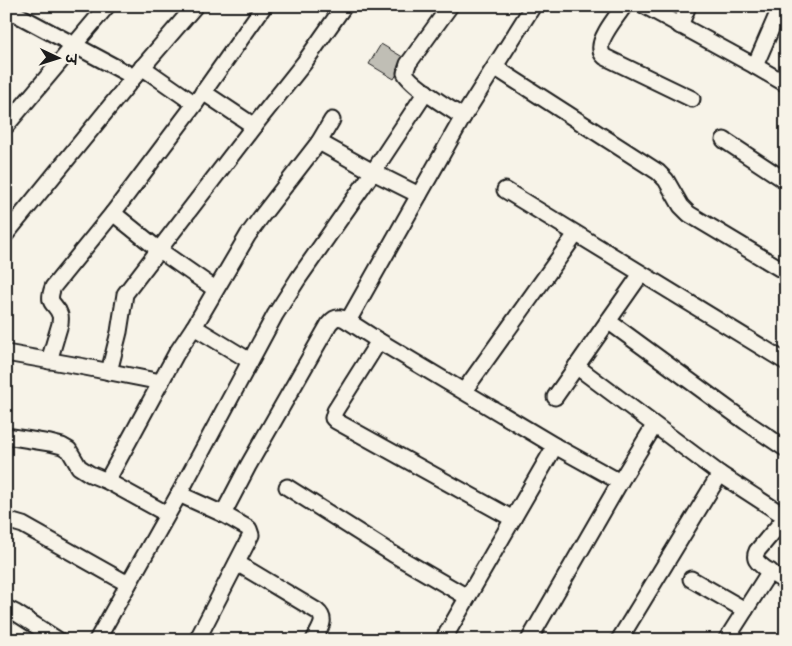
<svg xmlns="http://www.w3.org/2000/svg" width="792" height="646" viewBox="0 0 792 646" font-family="Mali,'Playpen Sans Deva',sans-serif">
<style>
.building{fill:#c0beb5;stroke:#1c1c1c}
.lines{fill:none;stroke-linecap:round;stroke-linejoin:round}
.minor-casing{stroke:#1c1c1c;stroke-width:19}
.minor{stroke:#f7f3e8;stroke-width:15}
</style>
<rect width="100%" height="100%" fill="#f7f3e8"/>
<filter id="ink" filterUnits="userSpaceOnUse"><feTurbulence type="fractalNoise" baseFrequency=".02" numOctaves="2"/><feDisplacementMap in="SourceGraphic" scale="10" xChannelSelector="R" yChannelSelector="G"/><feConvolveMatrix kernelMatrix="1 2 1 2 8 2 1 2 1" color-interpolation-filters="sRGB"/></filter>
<g filter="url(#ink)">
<!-- building -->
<path class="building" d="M381,44l25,15 -12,20 -25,-15z"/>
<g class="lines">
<defs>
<g id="minor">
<path d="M450,6l-42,58 -3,9c7,13 44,35 58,44"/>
<path d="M624,6c-7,10 -26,33 -23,44 0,4 2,5 4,7l87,42"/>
<path d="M645,6l110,60 31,18"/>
<path d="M6,10l10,4 118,63"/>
<path d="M680,26l8,-20"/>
<path d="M755,66l26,-60"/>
<path d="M142,67l53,37"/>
<path d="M496,68l162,104 8,8 15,26 8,8 97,58"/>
<path d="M203,92l51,34"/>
<path d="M6,126l101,-120"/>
<path d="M724,140l62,41"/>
<path d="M319,142l54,30 46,23"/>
<path d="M505,190l281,172"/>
<path d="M113,213l46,37 56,39"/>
<path d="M6,234l128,-157 61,-71"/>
<path d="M348,321l115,-204 70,-111"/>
<path d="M608,321l138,101 40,27"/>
<path d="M194,327l56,34"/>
<path d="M379,341l-44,70 -2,7 3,3 177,98"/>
<path d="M6,353l79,14 76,15"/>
<path d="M49,361l11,-37c0,-2 1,-7 0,-9 -4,-13 -14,-9 -7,-28l60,-74 82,-109 69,-98"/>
<path d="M576,366l144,108 66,43"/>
<path d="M109,372l10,-40 6,-38 129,-168 50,-63 40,-57"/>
<path d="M464,391l112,-157"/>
<path d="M555,397l86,-123"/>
<path d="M6,436l44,7 12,3 7,4 10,17 11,7 17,7 60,33"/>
<path d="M107,481l69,-127 18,-27 54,-92 13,-18 58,-75 13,-22"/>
<path d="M287,487l106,67 74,43"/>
<path d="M179,494l44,20 23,13 3,2 2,6 -54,105"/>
<path d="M223,514l25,-48 81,-142c6,-8 11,-8 19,-3l31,20 176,105 65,36"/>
<path d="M786,517l-29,34c-1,2 -2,5 -1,8 1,6 23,19 30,23"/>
<path d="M6,520l17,5 105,59"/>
<path d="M237,563l80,48c11,9 2,18 -3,29"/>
<path d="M691,579l54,31"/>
<path d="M6,608l10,5 42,27"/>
<path d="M97,640l82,-146 96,-179 23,-36 75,-107 53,-80"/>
<path d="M443,640l112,-194"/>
<path d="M529,640l91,-158 34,-56"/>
<path d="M619,640l101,-166"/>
<path d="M726,640l44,-69"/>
</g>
</defs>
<!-- minor casing -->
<use href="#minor" class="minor-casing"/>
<!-- minor -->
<use href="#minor" class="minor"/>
</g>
</g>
<!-- margin -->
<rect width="792" height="646" fill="none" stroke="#f7f3e8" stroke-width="25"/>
<rect x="12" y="12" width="767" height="621" fill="none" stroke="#1c1c1c" stroke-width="2" filter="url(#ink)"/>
<!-- north arrow -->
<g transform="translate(58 58) rotate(94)" stroke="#f7f3e8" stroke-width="4" paint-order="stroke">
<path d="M0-4L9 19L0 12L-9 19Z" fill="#1c1c1c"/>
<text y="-8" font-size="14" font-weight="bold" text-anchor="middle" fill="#1c1c1c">उ</text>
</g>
</svg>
